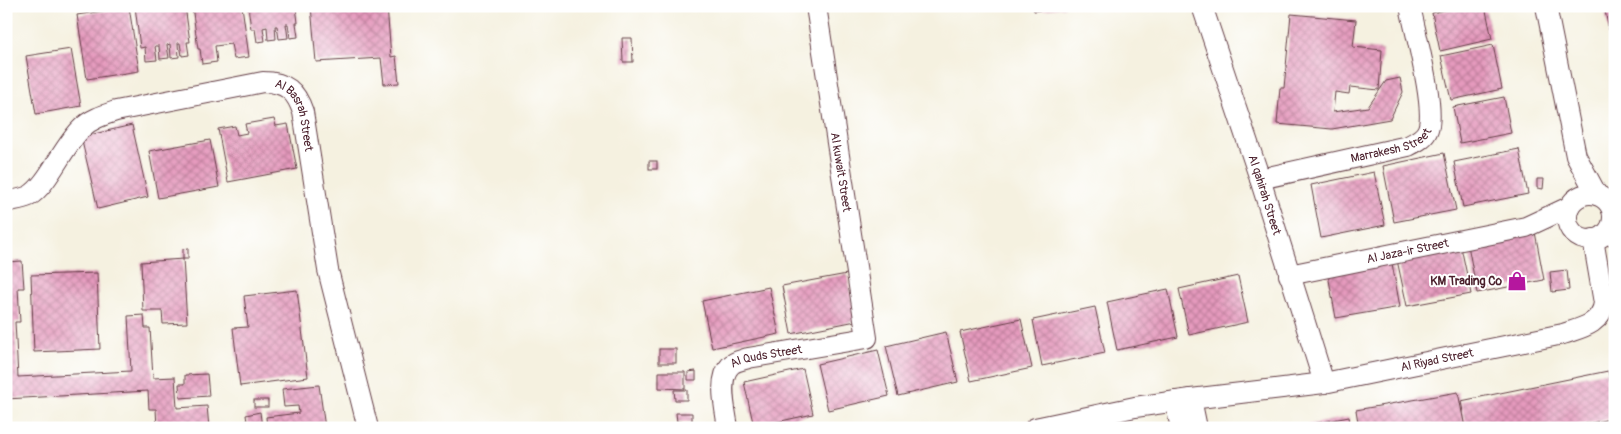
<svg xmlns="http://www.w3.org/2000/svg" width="1621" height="434" viewBox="0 0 1621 434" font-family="Pangolin,sans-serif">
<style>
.building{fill:url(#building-cross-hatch)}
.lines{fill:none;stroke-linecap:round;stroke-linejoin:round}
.street-casing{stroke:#643e46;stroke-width:22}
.street{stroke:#fff;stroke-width:20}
.labels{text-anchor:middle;stroke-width:4;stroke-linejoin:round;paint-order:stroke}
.street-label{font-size:12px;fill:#4a1f2b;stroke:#fff}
.poi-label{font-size:12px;font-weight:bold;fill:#4a1f2b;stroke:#fff;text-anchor:end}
</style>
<defs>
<pattern id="building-cross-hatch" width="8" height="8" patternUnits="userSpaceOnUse" patternTransform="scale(1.25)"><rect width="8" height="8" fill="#e59abd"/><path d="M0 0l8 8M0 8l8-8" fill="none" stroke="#bc7d9a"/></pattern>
</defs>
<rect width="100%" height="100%" fill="#fff"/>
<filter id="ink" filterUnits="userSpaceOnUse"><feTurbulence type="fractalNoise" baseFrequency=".02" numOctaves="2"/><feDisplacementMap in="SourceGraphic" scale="10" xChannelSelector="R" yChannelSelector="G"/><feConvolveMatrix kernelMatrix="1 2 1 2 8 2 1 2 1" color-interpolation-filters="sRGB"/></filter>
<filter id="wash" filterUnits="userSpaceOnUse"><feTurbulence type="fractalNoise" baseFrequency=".0096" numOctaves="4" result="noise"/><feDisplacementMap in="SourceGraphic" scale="20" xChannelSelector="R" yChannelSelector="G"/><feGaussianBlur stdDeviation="1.12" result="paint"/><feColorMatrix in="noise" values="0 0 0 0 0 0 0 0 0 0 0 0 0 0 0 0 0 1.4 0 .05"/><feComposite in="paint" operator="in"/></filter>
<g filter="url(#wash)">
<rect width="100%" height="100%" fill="#f5f1e0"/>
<g id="blocks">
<!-- building -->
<g class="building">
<path d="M135,6h50l5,36h-3l2,13 -7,1 -2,-13h-2l1,14 -8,1 -1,-14 -3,1 2,13 -9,1 -1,-13h-4l2,14 -11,1 -1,-14 -5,1z"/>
<path d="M192,6h50l7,51 -15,2 -3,-15 -16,2 2,16 -15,2 -2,-15h-2z"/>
<path d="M248,6h48l2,17h-2l2,14 -8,1 -2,-14h-2l2,14 -9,1 -2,-13h-2l1,13 -8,1 -1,-13 -4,1 2,13 -8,1 -2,-13h-4z"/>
<path d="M311,6h76l4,51 5,-1 3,27 -15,1 -3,-26 -65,4z"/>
<path d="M1033,6h32v1l-31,4z"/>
<path d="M1463,6h22l7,33 -52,12 -8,-38z"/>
<path d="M1604,6h11v23l-6,1z"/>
<path d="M129,7l10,64 -52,8 -10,-64z"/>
<path d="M1291,14l65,6 -3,27 29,3 -3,40 -29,-3 -1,7 -14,-2 -2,20 35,-5 18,-26 14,-3 3,14 -13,27 -58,10 -55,-5 3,-36h4z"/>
<path d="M622,38h10l1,24h-10z"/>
<path d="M1493,45l9,44 -51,11 -10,-44z"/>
<path d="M71,49l10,57 -45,8 -10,-58z"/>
<path d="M1504,97l7,36 -51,10 -7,-36z"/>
<path d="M274,119l2,7 12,-2 9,45 -69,13 -10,-53 17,-3 2,9 10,-2 -2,-9z"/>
<path d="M132,125l16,72 -50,12 -17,-72z"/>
<path d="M210,140l9,47 -61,11 -9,-47z"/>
<path d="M1519,149l9,45 -65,13 -9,-45z"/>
<path d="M1444,153l12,57 -62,12 -11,-56z"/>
<rect x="649" y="161" width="8" height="8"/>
<path d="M1374,172l11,53 -64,13 -10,-53z"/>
<path d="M1537,179h7l-1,10 -6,-1z"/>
<path d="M1535,232l9,48 -67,13 -9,-48z"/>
<path d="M1461,247l10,47 -64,12 -10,-46z"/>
<path d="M188,248v11h-5v-10z"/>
<path d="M1391,258l9,49 -64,11 -9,-49z"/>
<path d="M183,259l4,64 -24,1 -1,-13h-19l-2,-49z"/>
<path d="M22,261l2,27h-6l2,34h-5l3,55 113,-6 -3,-55 16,-1 1,13h5l3,50 22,-1 2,31 30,-2 2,22h-52l-1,-19h-7l-1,-18 -142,8v-137z"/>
<path d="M1567,270l2,20 -17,2 -2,-20z"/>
<path d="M97,273l3,76 -66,3 -3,-77z"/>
<path d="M847,274l9,47 -65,13 -9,-48z"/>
<path d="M1238,276l10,46 -59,13 -10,-46z"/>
<path d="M769,287l10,47 -67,14 -10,-47z"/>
<path d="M1168,289l10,48 -61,13 -10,-48z"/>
<path d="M297,290l11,87 -68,9 -7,-58 15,-1 -4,-31z"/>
<path d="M1095,307l10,46 -63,13 -9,-46z"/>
<path d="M1021,319l11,49 -61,13 -11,-49z"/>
<path d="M946,332l12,50 -60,14 -12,-50z"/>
<rect x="659" y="349" width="17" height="14"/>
<path d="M878,350l11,46 -61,14 -11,-46z"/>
<path d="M803,369l10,45 -59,13 -10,-45z"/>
<path d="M696,371v9h-8v-8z"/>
<path d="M1608,371l3,14h4v33l-48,10h-101l-5,-27z"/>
<path d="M659,372h26v17l-26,-1z"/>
<path d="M207,374l2,22 -29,2 -1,-14h6v-9z"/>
<path d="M319,385l6,43h-58l-1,-11 33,-4 -1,-7 -14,1 -2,-18z"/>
<path d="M674,390h13v10h-12z"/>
<path d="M1458,392l7,36h-106l-3,-18z"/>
<rect x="254" y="400" width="14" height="7"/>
<path d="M260,412l2,16h-14l-2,-13z"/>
<path d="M676,413h16v9h-15z"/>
<path d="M1349,417l2,11h-55v-1z"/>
</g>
</g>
</g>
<g filter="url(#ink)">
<use href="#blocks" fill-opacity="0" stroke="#643e46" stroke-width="1"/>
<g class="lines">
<defs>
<g id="street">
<path id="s1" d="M1202,6l58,173 64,204"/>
<path d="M1546,6l30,150 21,39"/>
<path id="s2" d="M1260,179l148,-33c8,-4 17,-8 20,-17 8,-22 -13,-97 -18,-123"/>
<circle cx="1590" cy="217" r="23"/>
<path id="s3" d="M6,202c8,-2 16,-3 23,-6 19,-11 34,-50 53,-68 9,-9 22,-13 34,-17l147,-29c23,0 33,9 40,30l25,158 40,158"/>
<path id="s4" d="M1289,275l237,-48 43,-20"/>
<path d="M1191,399l6,29"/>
<path d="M1175,401l6,27"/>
<path id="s5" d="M728,428c-2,-16 -11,-49 2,-62 4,-5 12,-6 18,-8l119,-20 -51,-332"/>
<path id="s6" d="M1035,428l100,-21 56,-8 133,-16 239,-49c17,-6 38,-9 41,-31l-11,-64"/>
</g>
</defs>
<!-- street casing -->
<use href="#street" class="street-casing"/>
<!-- street -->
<use href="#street" class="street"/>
</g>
</g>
<!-- icons -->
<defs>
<symbol id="shop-bare" viewBox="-9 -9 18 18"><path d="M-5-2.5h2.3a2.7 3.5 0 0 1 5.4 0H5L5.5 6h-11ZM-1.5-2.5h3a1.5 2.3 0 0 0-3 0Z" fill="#b5179e" stroke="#fff" stroke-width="2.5" paint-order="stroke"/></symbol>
</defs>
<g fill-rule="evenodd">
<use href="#shop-bare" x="1503" y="267" width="28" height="28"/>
</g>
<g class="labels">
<!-- street labels -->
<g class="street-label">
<text dy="4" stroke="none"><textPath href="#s3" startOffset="352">Al Basrah Street</textPath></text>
<text dy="4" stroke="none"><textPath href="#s2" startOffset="136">Marrakesh Street</textPath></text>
<text transform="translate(841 172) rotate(81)" y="4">Al kuwait Street</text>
<text dy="4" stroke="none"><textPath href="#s1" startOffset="199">Al qahirah Street</textPath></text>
<text dy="4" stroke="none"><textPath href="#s4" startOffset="121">Al Jaza-ir Street</textPath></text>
<text dy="4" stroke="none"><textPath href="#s5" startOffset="102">Al Quds Street</textPath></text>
<text dy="4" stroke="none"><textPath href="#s6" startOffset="408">Al Riyad Street</textPath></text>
</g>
<!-- poi labels -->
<g class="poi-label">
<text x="1502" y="285">KM Trading Co</text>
</g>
</g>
<!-- margin -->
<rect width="1621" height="434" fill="none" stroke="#fff" stroke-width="25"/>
</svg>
